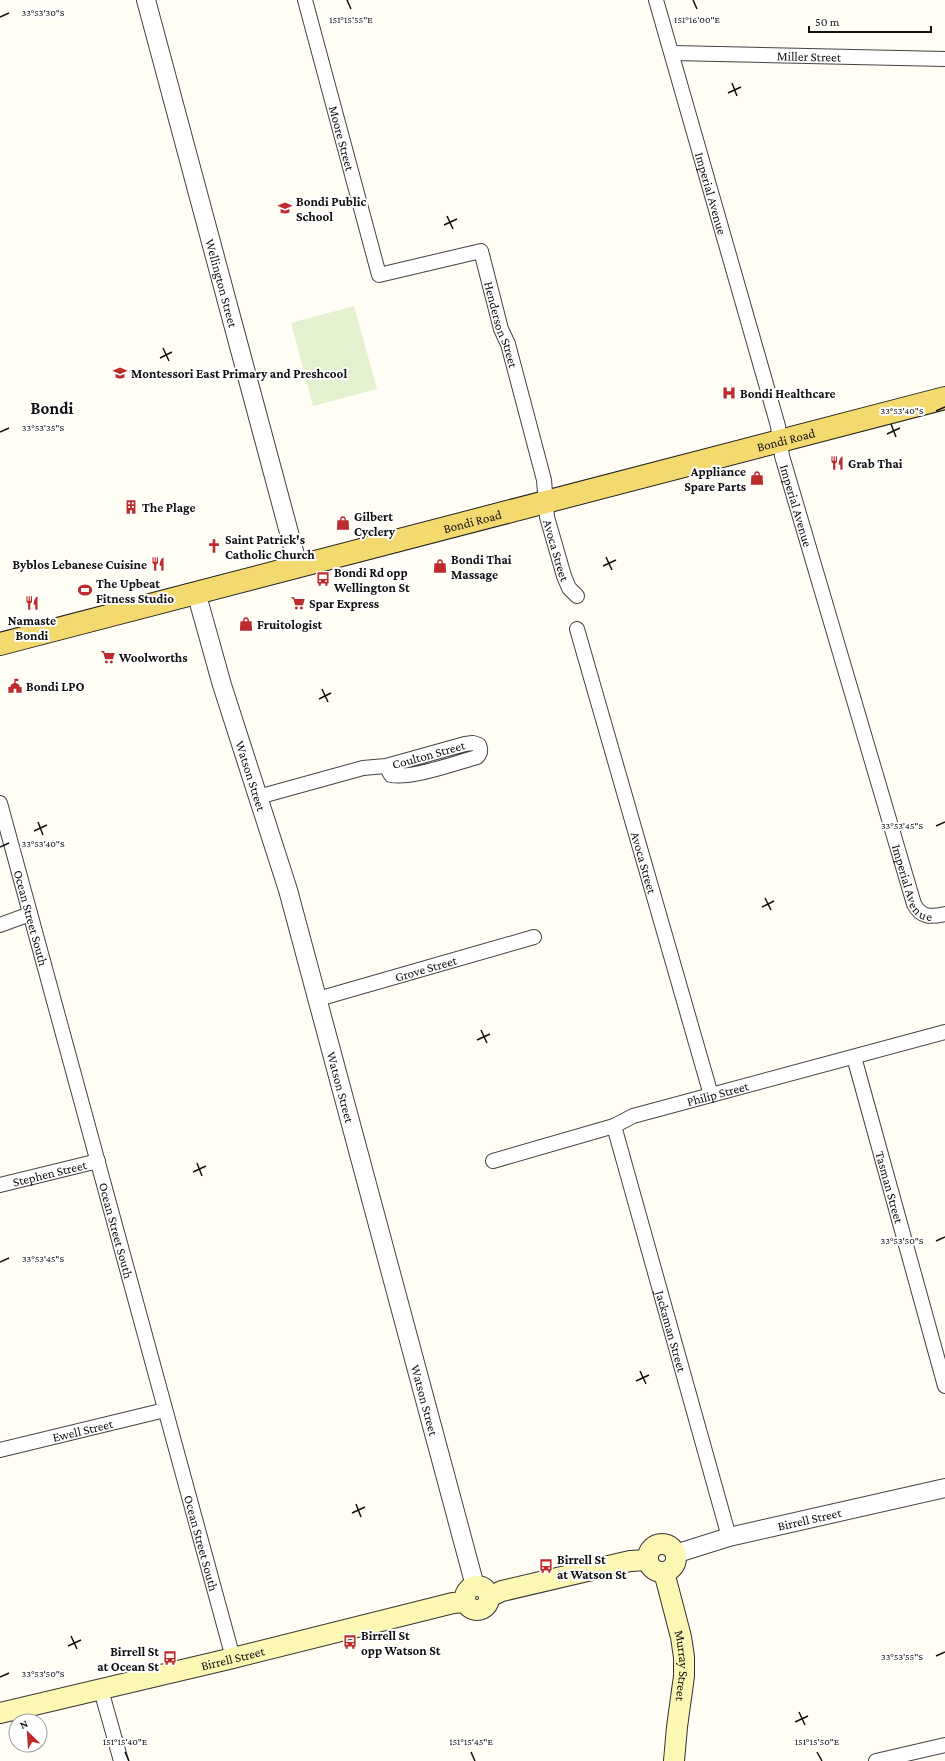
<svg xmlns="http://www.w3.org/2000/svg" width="945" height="1761" viewBox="0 0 945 1761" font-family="'Crimson Pro',serif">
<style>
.pitch{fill:#e4f1cf}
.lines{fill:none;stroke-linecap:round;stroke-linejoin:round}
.minor-casing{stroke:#434343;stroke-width:16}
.tertiary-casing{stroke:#434343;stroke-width:20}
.secondary-casing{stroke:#323232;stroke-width:22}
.primary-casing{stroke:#212121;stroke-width:24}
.minor{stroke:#fff;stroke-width:14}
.tertiary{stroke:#fff;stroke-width:18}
.secondary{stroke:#fcf7b2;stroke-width:20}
.primary{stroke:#f4d96f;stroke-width:22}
.ticks{fill:none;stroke:#101010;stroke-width:1.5}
.labels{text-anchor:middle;stroke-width:4;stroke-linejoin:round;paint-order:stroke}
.street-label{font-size:13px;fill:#101010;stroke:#fff}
.poi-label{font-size:13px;font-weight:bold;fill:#101010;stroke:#fff;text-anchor:start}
.district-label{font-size:17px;font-weight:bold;fill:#101010;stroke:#fff}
.ticks-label{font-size:10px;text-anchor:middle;fill:#101010;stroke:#fff;stroke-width:4;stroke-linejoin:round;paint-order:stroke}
</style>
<rect width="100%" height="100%" fill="#fffdf4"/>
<!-- pitch -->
<path class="pitch" d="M354,306l23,83 -64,17 -22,-83z"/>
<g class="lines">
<defs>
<g id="minor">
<path id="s1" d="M305,0l74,275 102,-24 20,78 7,15 36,136 3,37 17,59 5,12 8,8"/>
<path id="s2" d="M656,0l122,426 4,30 132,448c7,14 17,13 31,10"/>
<path id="s3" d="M673,53l272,6"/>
<path id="s4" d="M577,629l134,466"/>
<path id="s5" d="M258,797l105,-29 23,-2 79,-22 8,-1 6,2c2,5 2,8 -2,12 -22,6 -65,22 -86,18l-5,-9"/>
<path id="s6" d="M0,803l233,855"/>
<path d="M0,925l30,-11"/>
<path id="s7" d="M318,999l216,-62"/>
<path id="s8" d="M854,1057l91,329"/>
<path id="s9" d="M614,1126l115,411"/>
<path id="s10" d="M493,1161l121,-35 19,-10 312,-84"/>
<path id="s11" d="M0,1185l98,-24"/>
<path id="s12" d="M0,1450l165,-40"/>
<path d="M101,1690l20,71"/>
<path d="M876,1761l69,-16"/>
</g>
<g id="tertiary">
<path id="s13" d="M146,0l152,566"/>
<path id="s14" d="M196,592l26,93 66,205 187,696"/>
<path id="s15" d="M675,1554l54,-17 216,-49"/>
</g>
<g id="secondary">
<circle cx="662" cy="1558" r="14"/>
<path id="s16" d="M664,1572l17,65 3,20v19l-7,51 -3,34"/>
<circle cx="477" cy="1598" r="12"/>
<path d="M489,1597l13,-6 128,-30 18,-1"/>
<path id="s17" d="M0,1713l233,-55 220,-55 12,-1"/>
</g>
<g id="primary">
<path id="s18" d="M0,644l945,-246"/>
</g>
</defs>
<!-- minor casing -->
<use href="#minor" class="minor-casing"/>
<!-- tertiary casing -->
<use href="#tertiary" class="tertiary-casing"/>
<!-- secondary casing -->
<use href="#secondary" class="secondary-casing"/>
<!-- primary casing -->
<use href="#primary" class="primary-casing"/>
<!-- minor -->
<use href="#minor" class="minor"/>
<!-- tertiary -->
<use href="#tertiary" class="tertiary"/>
<!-- secondary -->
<use href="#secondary" class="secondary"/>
<!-- primary -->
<use href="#primary" class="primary"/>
</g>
<!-- ticks -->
<path class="ticks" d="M347,0l4,9M693,0l4,9M0,17l9,-4M732,83l5,13M728,93l13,-6M447,216l6,13M444,225l13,-6M163,348l6,13M160,358l12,-6M936,411l9,-4M891,424l5,13M0,432l9,-4M887,434l13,-6M606,557l6,13M603,566l13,-6M322,689l6,13M319,699l12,-6M38,822l5,13M936,826l9,-4M34,831l13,-6M0,847l9,-4M765,898l6,12M762,907l12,-6M481,1030l6,13M477,1040l13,-6M197,1163l5,13M193,1172l13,-6M936,1241l9,-4M0,1262l9,-4M640,1371l6,13M636,1381l13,-6M356,1504l5,13M352,1513l13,-6M71,1636l6,13M68,1646l13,-6M936,1656l9,-4M0,1677l9,-4M799,1712l6,13M795,1722l13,-6M125,1752l4,9M471,1752l4,9M817,1752l5,9"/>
<!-- icons -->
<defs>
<symbol id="school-bare" viewBox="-9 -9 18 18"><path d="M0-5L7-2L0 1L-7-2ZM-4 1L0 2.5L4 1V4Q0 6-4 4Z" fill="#be2b2c" stroke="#fff" stroke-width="2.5" paint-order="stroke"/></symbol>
<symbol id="hospital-bare" viewBox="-9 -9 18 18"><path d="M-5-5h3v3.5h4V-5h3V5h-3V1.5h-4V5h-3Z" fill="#be2b2c" stroke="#fff" stroke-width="2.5" paint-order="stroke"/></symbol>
<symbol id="restaurant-bare" viewBox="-9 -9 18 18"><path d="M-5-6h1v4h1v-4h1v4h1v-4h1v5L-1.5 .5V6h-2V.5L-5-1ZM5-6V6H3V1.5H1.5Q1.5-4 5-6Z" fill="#be2b2c" stroke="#fff" stroke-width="2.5" paint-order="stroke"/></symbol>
<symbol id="shop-bare" viewBox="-9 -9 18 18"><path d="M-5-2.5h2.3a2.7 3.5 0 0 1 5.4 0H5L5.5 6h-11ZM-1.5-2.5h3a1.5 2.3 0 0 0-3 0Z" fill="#be2b2c" stroke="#fff" stroke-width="2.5" paint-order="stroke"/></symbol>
<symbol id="building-bare" viewBox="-9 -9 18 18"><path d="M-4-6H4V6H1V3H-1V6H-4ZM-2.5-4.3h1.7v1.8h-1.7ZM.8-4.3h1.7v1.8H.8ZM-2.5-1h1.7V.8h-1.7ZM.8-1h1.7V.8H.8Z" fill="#be2b2c" stroke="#fff" stroke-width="2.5" paint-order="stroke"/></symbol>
<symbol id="church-bare" viewBox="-9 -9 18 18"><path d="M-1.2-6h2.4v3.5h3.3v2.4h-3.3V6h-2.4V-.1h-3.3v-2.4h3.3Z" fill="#be2b2c" stroke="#fff" stroke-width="2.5" paint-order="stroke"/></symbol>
<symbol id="bus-bare" viewBox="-9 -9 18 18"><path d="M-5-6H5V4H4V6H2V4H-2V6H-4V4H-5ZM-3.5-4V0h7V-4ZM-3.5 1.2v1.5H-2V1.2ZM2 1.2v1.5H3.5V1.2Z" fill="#be2b2c" stroke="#fff" stroke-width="2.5" paint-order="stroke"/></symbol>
<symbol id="stadium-bare" viewBox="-9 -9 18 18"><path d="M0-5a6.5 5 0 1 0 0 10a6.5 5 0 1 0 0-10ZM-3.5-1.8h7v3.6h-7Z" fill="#be2b2c" stroke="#fff" stroke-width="2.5" paint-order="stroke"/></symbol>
<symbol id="supermarket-bare" viewBox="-9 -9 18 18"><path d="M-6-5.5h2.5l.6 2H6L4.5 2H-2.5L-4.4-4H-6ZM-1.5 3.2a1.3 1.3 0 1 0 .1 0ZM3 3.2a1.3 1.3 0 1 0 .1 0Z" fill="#be2b2c" stroke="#fff" stroke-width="2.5" paint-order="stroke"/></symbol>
<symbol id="civic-bare" viewBox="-9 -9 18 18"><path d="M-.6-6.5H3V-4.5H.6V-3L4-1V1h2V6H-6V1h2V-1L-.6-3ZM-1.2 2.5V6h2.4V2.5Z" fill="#be2b2c" stroke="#fff" stroke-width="2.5" paint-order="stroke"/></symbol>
</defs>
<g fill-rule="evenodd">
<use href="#school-bare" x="275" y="198" width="20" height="20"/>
<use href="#school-bare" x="110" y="363" width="20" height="20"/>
<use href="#hospital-bare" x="719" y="383" width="20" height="20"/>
<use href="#restaurant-bare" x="827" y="453" width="20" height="20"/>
<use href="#shop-bare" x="747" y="468" width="20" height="20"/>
<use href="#building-bare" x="121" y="497" width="20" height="20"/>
<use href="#shop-bare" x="333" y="513" width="20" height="20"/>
<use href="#church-bare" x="204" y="536" width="20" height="20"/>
<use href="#restaurant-bare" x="148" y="554" width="20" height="20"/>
<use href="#shop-bare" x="430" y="556" width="20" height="20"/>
<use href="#bus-bare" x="313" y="569" width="20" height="20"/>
<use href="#stadium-bare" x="75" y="580" width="20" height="20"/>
<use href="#restaurant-bare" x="22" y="593" width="20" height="20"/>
<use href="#supermarket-bare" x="288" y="593" width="20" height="20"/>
<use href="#shop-bare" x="236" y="614" width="20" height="20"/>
<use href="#supermarket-bare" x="98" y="647" width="20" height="20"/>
<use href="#civic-bare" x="5" y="676" width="20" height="20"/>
<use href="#bus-bare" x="536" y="1556" width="20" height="20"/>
<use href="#bus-bare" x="340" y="1632" width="20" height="20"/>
<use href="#bus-bare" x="160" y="1648" width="20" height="20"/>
</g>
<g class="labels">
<!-- street labels -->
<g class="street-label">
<text dy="5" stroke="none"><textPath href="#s3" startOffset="136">Miller Street</textPath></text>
<text dy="5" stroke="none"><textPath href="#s1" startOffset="143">Moore Street</textPath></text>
<text dy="5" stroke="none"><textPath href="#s2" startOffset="201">Imperial Avenue</textPath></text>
<text dy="5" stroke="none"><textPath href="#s13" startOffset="293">Wellington Street</textPath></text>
<text dy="5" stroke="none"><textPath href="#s1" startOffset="466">Henderson Street</textPath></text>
<text dy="5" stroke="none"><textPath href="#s18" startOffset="812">Bondi Road</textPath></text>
<text dy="5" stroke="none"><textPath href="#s2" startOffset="525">Imperial Avenue</textPath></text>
<text dy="5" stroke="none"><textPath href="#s18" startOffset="488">Bondi Road</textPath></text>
<text dy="5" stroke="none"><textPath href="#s1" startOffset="699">Avoca Street</textPath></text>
<text dy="5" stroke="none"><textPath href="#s5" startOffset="176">Coulton Street</textPath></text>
<text dy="5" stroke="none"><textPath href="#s14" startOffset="192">Watson Street</textPath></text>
<text dy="5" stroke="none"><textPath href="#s4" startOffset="243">Avoca Street</textPath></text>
<text dy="5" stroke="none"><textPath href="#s2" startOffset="921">Imperial Avenue</textPath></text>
<text dy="5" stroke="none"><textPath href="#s6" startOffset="119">Ocean Street South</textPath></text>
<text dy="5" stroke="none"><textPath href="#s7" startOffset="112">Grove Street</textPath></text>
<text dy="5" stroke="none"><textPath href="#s14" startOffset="516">Watson Street</textPath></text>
<text dy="5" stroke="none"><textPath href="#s10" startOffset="235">Philip Street</textPath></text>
<text dy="5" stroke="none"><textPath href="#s11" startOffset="51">Stephen Street</textPath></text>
<text dy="5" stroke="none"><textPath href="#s8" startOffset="135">Tasman Street</textPath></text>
<text dy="5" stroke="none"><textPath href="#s6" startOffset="443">Ocean Street South</textPath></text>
<text dy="5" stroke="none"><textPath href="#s9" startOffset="213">Jackaman Street</textPath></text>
<text dy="5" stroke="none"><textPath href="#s14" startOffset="840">Watson Street</textPath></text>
<text dy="5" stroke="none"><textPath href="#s12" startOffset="85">Ewell Street</textPath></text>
<text dy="5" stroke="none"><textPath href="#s15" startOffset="139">Birrell Street</textPath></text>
<text dy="5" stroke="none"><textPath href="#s6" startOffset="767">Ocean Street South</textPath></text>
<text dy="5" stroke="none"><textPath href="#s17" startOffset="239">Birrell Street</textPath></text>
<text dy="5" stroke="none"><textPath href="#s16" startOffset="96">Murray Street</textPath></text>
</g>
<!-- poi labels -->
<g class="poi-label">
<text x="296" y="206">Bondi Public<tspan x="296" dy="15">School</tspan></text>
<text x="131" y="378">Montessori East Primary and Preshcool</text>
<text x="740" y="398">Bondi Healthcare</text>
<text x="848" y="468">Grab Thai</text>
<text x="746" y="476" text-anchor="end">Appliance<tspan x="746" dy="15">Spare Parts</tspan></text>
<text x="142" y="512">The Plage</text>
<text x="354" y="521">Gilbert<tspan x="354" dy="15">Cyclery</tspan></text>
<text x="225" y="544">Saint Patrick's<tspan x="225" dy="15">Catholic Church</tspan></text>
<text x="451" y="564">Bondi Thai<tspan x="451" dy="15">Massage</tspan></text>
<text x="147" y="569" text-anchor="end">Byblos Lebanese Cuisine</text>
<text x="334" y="577">Bondi Rd opp<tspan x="334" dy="15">Wellington St</tspan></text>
<text x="96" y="588">The Upbeat<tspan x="96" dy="15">Fitness Studio</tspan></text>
<text x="309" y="608">Spar Express</text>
<text x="32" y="625" text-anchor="middle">Namaste<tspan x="32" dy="15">Bondi</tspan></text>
<text x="257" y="629">Fruitologist</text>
<text x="119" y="662">Woolworths</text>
<text x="26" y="691">Bondi LPO</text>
<text x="557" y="1564">Birrell St<tspan x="557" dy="15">at Watson St</tspan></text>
<text x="361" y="1640">Birrell St<tspan x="361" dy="15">opp Watson St</tspan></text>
<text x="159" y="1656" text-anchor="end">Birrell St<tspan x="159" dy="15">at Ocean St</tspan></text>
</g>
<!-- district labels -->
<g class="district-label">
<text x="52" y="414">Bondi</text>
</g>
</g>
<g class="ticks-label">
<text x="43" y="16">33°53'30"S</text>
<text x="351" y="23">151°15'55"E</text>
<text x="697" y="23">151°16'00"E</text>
<text x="902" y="414">33°53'40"S</text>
<text x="43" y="431">33°53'35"S</text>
<text x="902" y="829">33°53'45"S</text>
<text x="43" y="847">33°53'40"S</text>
<text x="902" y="1244">33°53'50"S</text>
<text x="43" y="1262">33°53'45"S</text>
<text x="902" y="1660">33°53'55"S</text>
<text x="43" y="1677">33°53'50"S</text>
<text x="125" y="1745">151°15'40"E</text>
<text x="471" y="1745">151°15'45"E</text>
<text x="817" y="1745">151°15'50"E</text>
</g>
<!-- north arrow -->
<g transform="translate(28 1733) rotate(335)"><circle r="19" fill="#ffffff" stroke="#9f9f9f"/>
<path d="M0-3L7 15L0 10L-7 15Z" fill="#be2b2c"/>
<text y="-6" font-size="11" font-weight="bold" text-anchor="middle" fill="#101010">N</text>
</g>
<!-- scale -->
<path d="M809 26v6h122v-6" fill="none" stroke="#101010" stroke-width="2"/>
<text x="815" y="26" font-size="12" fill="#101010" stroke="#ffffff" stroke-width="3" paint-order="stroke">50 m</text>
</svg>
